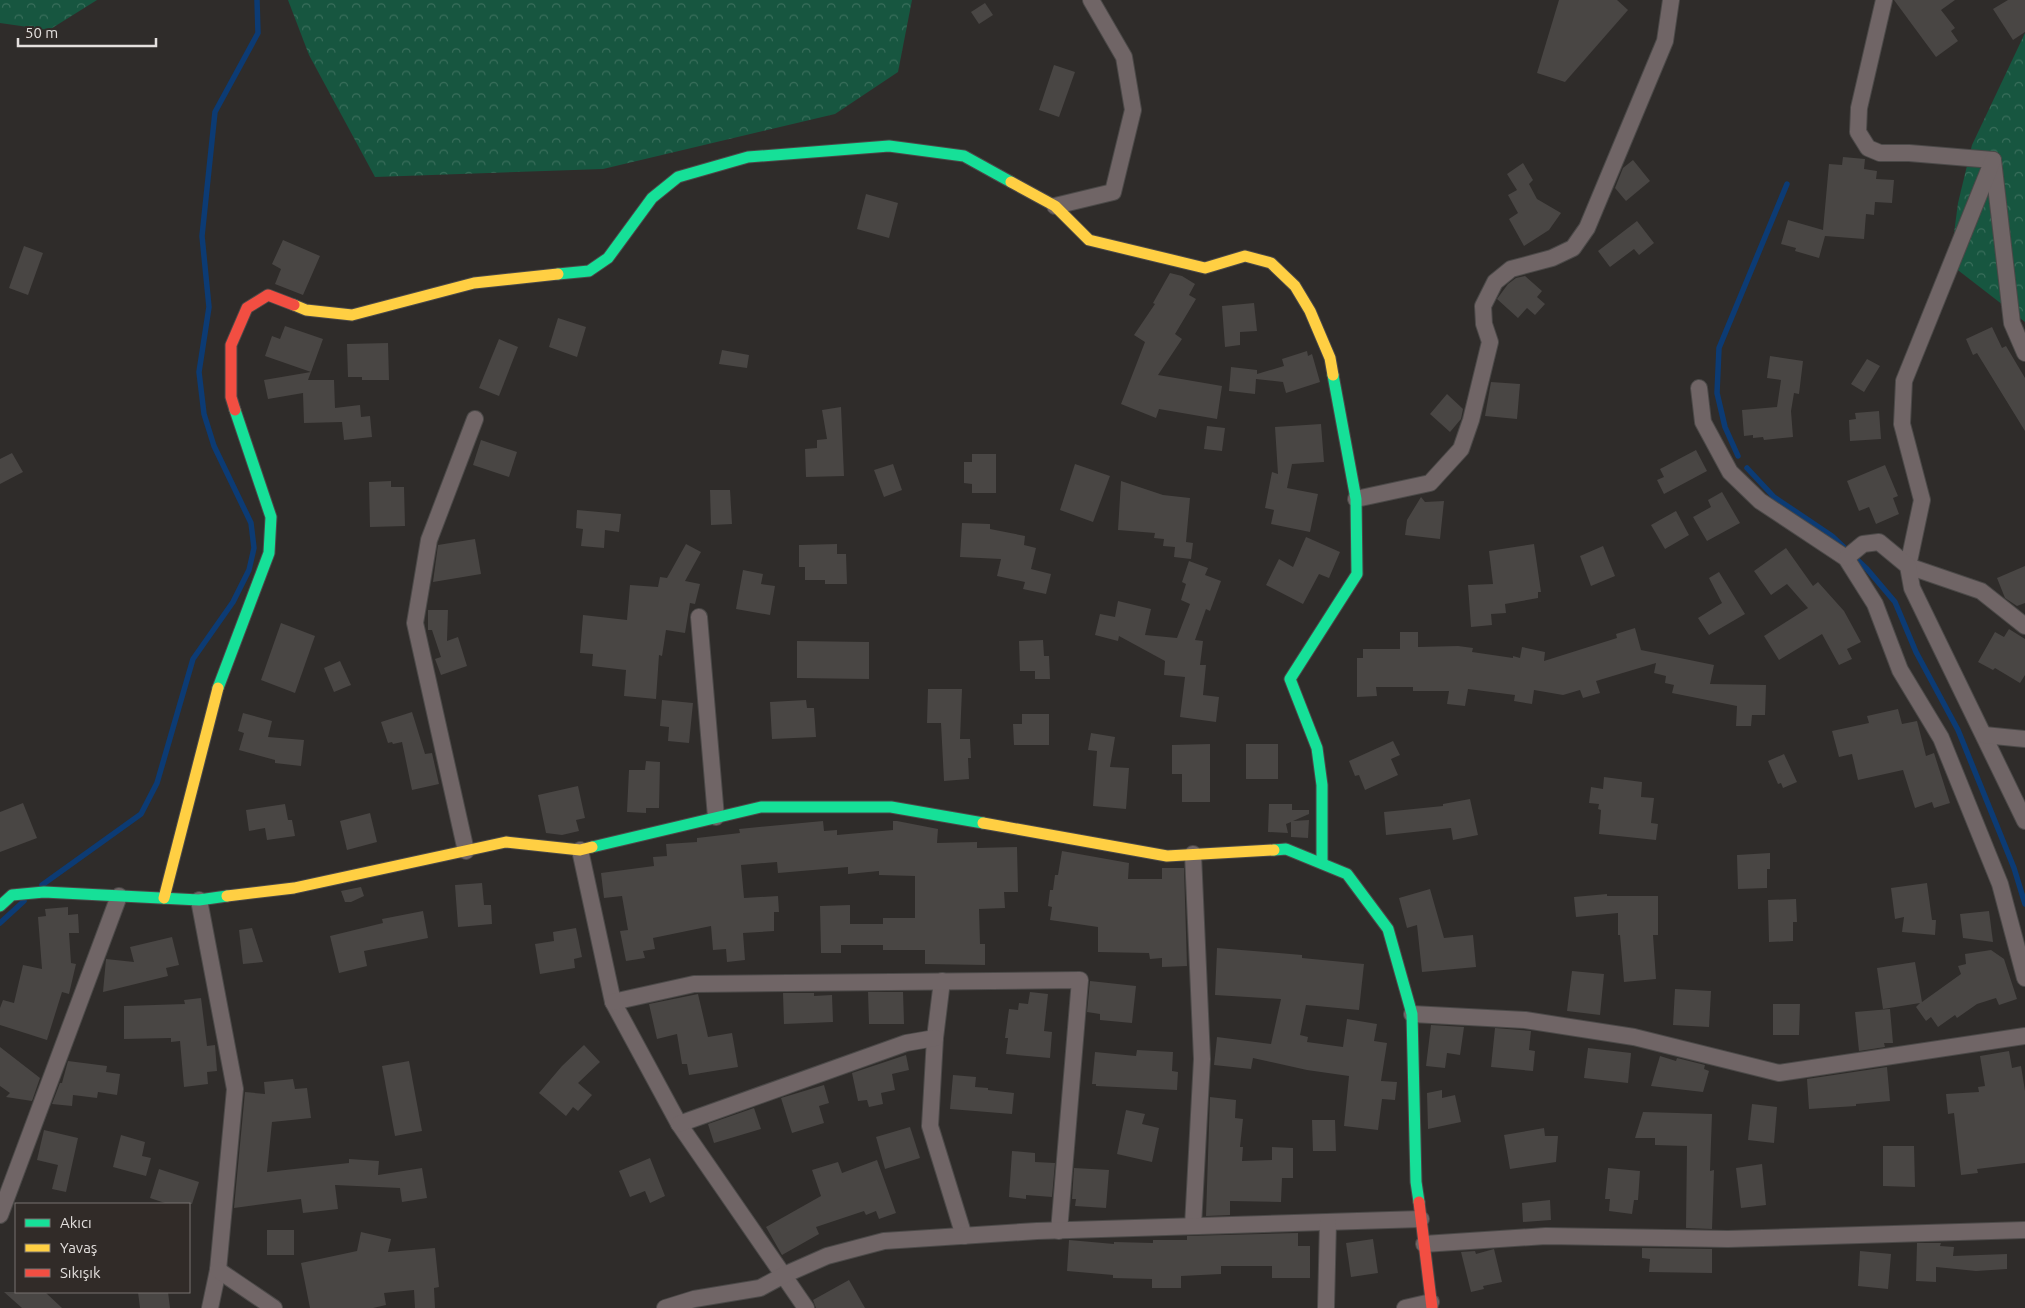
<svg xmlns="http://www.w3.org/2000/svg" width="2025" height="1308" viewBox="0 0 2025 1308" font-family="Ubuntu,sans-serif">
<style>
.forest{fill:url(#forest-crowns)}
.lines{fill:none;stroke-linecap:round;stroke-linejoin:round}
.stream{stroke:#0c3b74;stroke-width:5.5}
.building{fill:#494644}
.street-casing{stroke:#4b4948;stroke-width:18}
.fast-casing{stroke:#4b4948;stroke-width:13}
.slow-casing{stroke:#4b4948;stroke-width:13}
.jam-casing{stroke:#4b4948;stroke-width:13}
.street{stroke:#706566;stroke-width:16}
.fast{stroke:#16e098;stroke-width:11}
.slow{stroke:#ffcf43;stroke-width:11}
.jam{stroke:#f24e42;stroke-width:11}
</style>
<defs>
<pattern id="forest-crowns" width="20" height="18" patternUnits="userSpaceOnUse" patternTransform="scale(1.25)"><rect width="20" height="18" fill="#175640"/><path d="M2 6a3 3 0 1 1 6 0M12 15a3 3 0 1 1 6 0" fill="none" stroke="#396e5b"/></pattern>
</defs>
<rect width="100%" height="100%" fill="#2f2c2a"/>
<!-- forest -->
<g class="forest">
<path d="M0,0h97l-48,30 -49,-7z"/>
<path d="M288,0h624l-14,72 -63,42 -232,55 -228,8 -66,-122z"/>
<path d="M2025,33v289l-75,-58 8,-61 14,-58z"/>
</g>
<g class="lines">
<!-- stream -->
<g class="stream">
<path d="M1738,456l-13,-29 -8,-34 2,-45 68,-164"/>
<path d="M1747,468l27,29 58,39 35,33 28,33 21,50 42,78 56,138 11,36"/>
<path d="M42,885l99,-71 16,-31 36,-124 40,-57 16,-32 5,-22 -3,-25 -37,-77 -10,-32 -5,-42 10,-65 -7,-71 13,-124 43,-79 -1,-33"/>
<path d="M0,923l24,-22"/>
</g>
</g>
<!-- building -->
<g class="building">
<path d="M1559,0h58l11,10 -63,72 -28,-9z"/>
<path d="M1894,0h61l-14,10 14,18 -4,3 7,10 -22,16z"/>
<path d="M2008,0h17v32l-12,8 -20,-31z"/>
<path d="M985,3l8,12 -14,9 -8,-12z"/>
<path d="M1054,65l21,7 -16,45 -20,-7z"/>
<path d="M1843,157l22,2 -1,10 13,2 -1,8 18,1 -2,23 -17,-1 -1,13 -8,-1 -2,25 -39,-3 -6,22 -24,-7 1,-3 -15,-4 7,-24 35,10 6,-66 13,1z"/>
<path d="M1633,160l17,21 -24,20 -11,-13 8,-20z"/>
<path d="M1523,163l10,17 -4,4 8,15 24,14 -12,17 -25,16 -15,-27 9,-6 -10,-18 9,-5 -10,-16z"/>
<path d="M866,194l32,9 -9,35 -32,-9z"/>
<path d="M1637,221l17,22 -15,12 -5,-6 -24,18 -12,-16z"/>
<path d="M283,240l37,16 -17,39 -28,-11 6,-15 -9,-5z"/>
<path d="M24,246l19,7 -15,42 -19,-7z"/>
<path d="M1170,273l12,3 13,8 -6,11 7,4 -21,35 7,5 -24,36 64,11 -5,33 -58,-10 -3,9 -35,-14 24,-62 -11,-7 21,-31 -2,-1z"/>
<path d="M1525,276l17,15 -5,6 8,7 -10,11 -8,-7 -9,10 -21,-19 11,-15 8,-6z"/>
<path d="M1254,303l3,28 -17,1v13l-15,2 -3,-41z"/>
<path d="M558,318l28,9 -9,30 -28,-10z"/>
<path d="M285,326l38,13 -12,33 -46,-16 7,-20 8,3z"/>
<path d="M1992,327l10,21 4,-2 19,32v53l-48,-78 -4,2 -7,-16z"/>
<path d="M499,339l19,8 -19,49 -20,-8z"/>
<path d="M388,343l1,37h-27v-3h-14l-1,-33z"/>
<path d="M722,350l27,5 -2,13 -28,-4z"/>
<path d="M1307,351l1,5 4,-2 8,28 -34,11 -3,-11 -27,-3 -1,15 -26,-3 2,-24 26,3v4l27,-8 -2,-7z"/>
<path d="M1770,356l33,5 -4,33 -5,-1 -3,18 2,26 -29,3 -1,-3 -10,1v-3l-9,1 -2,-26 35,-3 4,-27 -14,-2z"/>
<path d="M1867,359l13,7 -16,26 -13,-8z"/>
<path d="M311,372l-3,8h26l1,28 25,-3 1,12 9,-1 2,21 -28,3 -2,-18 -38,1 -1,-30 -35,6 -4,-19z"/>
<path d="M1491,382l29,2 -3,35 -32,-3z"/>
<path d="M1447,394l16,15 -2,10 -11,13 -20,-18z"/>
<path d="M841,407l3,69 -38,1 -1,-28 12,-1v-8l10,-1 -5,-29z"/>
<path d="M1879,411l2,28 -31,2 -1,-21 7,-1 -1,-6z"/>
<path d="M1321,424l3,38 -32,2 -5,24 31,6 -8,38 -39,-8 3,-14 -9,-2 7,-36 6,2 -3,-47z"/>
<path d="M1207,426l18,2 -3,23 -18,-2z"/>
<path d="M481,440l36,12 -8,25 -36,-12z"/>
<path d="M1696,450l11,21 -43,23 -7,-14 7,-3 -4,-8z"/>
<path d="M12,453l11,19 -23,12v-25z"/>
<path d="M972,454h24v39h-24v-9l-8,-1v-21h8z"/>
<path d="M893,464l9,26 -18,7 -10,-27z"/>
<path d="M1075,464l35,12 -17,46 -33,-12z"/>
<path d="M1885,465l13,31 -5,2 6,16 -23,10 -7,-17 -10,4 -12,-30z"/>
<path d="M391,481v6h13l1,39 -35,1 -1,-45z"/>
<path d="M1121,481l42,14 27,3 -4,44 7,1 -2,16 -17,-2 1,-10 -12,-1 1,-7 -10,-1 1,-5 -37,-3z"/>
<path d="M710,490h20l2,34 -21,1z"/>
<path d="M1722,492l18,31 -33,18 -14,-24 18,-10 -3,-7z"/>
<path d="M1421,497l4,5 19,-1 -4,38 -35,-4 2,-15z"/>
<path d="M577,510l44,4 -2,18 -14,-2 -1,18 -23,-2 2,-17 -7,-1z"/>
<path d="M1676,511l13,24 -24,14 -14,-24z"/>
<path d="M962,523l28,1v5l35,7 -1,9 12,3 -5,21 20,5 -5,20 -23,-5 2,-7 -28,-6 4,-17 -41,-2z"/>
<path d="M1306,537l34,15 -11,26 -10,-4 -16,30 -37,-19 13,-26 14,8z"/>
<path d="M475,539l6,35 -48,8 5,-37z"/>
<path d="M686,544l15,8 -16,29 15,3 -5,20 -5,-1 -5,30 -19,-3 -4,26 -3,-1 -3,44 -32,-3 2,-26 -34,-4 1,-12 -13,-1 3,-38 44,5 3,-35 28,2 2,-10 7,1z"/>
<path d="M837,544v10h9l1,30h-22v-4h-20v-13h-6v-22z"/>
<path d="M1534,544l7,48h-3v6l-33,6 1,9 -15,1 1,11 -21,2 -3,-42 25,-1 -4,-33z"/>
<path d="M1603,546l12,30 -24,10 -11,-30z"/>
<path d="M1786,548l27,38 5,-4 26,29 17,31 -14,7 5,10 -13,6 -17,-31 -43,26 -15,-24 44,-28 -21,-24 -16,11 -17,-24z"/>
<path d="M1189,561l19,7 -3,7 16,6 -11,30 -4,-2 -11,31 8,1 -3,24h6l-3,30 16,2 -3,25 -36,-5 5,-40 -21,-2 1,-14 -46,-25 -1,5 -23,-6 5,-21 15,3 3,-16 33,8 -6,26 32,3 13,-34 -9,-4 5,-16 -4,-2z"/>
<path d="M2025,566v37l-8,3 -12,-8 -8,-20z"/>
<path d="M743,570l20,4 -2,10 14,2 -5,29 -34,-6z"/>
<path d="M1719,572l26,42 -36,21 -11,-17 24,-15 -13,-25z"/>
<path d="M428,610h20l-1,31 11,-4 9,29 -26,9 -6,-16 6,-2 -9,-27h-4z"/>
<path d="M281,623l34,13 -20,57 -34,-13z"/>
<path d="M1635,628l6,22 73,15 -4,19 56,1 -1,30h-13l-1,11h-15l1,-20 -65,-13 2,-8 -9,-2 1,-7 -12,-3 2,-10 -60,18 4,12 -17,5 -3,-8 -17,5 -29,-5 -2,14 -18,-3 1,-6 -47,-6 -3,17 -18,-2 2,-13h-36v-4h-37l1,9 -20,1v-39h6v-9h37v-17h18v15l40,-1 15,2 -1,4 41,6v-2l7,2 2,-11 23,5 -1,9 73,-23 -1,-4z"/>
<path d="M2009,629l16,10v36l-5,8 -25,-15 -2,2 -15,-8 17,-30 9,5z"/>
<path d="M1043,640l1,16h5l1,23h-15v-8h-15l-1,-30z"/>
<path d="M797,641l72,1v37l-72,-1z"/>
<path d="M340,661l11,24 -17,7 -10,-24z"/>
<path d="M928,689h34l-2,50h10l1,19h-3l1,21 -25,2 -3,-58h-14z"/>
<path d="M662,700l31,3 -4,40 -21,-2 1,-14 -9,-1z"/>
<path d="M806,700l1,8h7l2,29 -44,2 -2,-37z"/>
<path d="M1898,709l4,15 15,-3 9,35 8,-3 16,50 -16,5 -2,-6 -17,6 -12,-38 -45,10 -6,-26 -13,3 -7,-26 37,-8 -2,-7z"/>
<path d="M412,712l13,42 7,-1 7,31 -27,6 -10,-48 -9,2 -1,-2 -4,1 -7,-21z"/>
<path d="M243,713l29,8 -4,16 36,3 -3,26 -26,-3v-3l-36,-10 5,-17 -6,-2z"/>
<path d="M1022,714h27v31h-35l-1,-21h9z"/>
<path d="M1091,733l24,4 -5,30 19,1 -3,41 -33,-3 4,-55 -9,-1z"/>
<path d="M1393,741l7,14 -9,4 7,16 -33,15 -6,-15 -4,1 -6,-15z"/>
<path d="M1210,744v58h-28v-28h-10v-29z"/>
<rect x="1246" y="744" width="32" height="35"/>
<path d="M1784,754l13,28 -14,6 -2,-5 -3,1 -10,-23z"/>
<path d="M646,761l14,1 -1,46h-13v5l-19,-1 2,-42h16z"/>
<path d="M1604,777l38,5 -1,15 13,1 -3,25 7,1 -2,16 -57,-6 2,-24 -3,-1 1,-5 -10,-1 2,-16 12,2z"/>
<path d="M578,786l7,32 -9,2 3,11 -17,4 -16,-2 -8,-38z"/>
<path d="M1470,799l8,36 -25,5 -2,-12 -65,7 -2,-23 59,-6v-2z"/>
<path d="M23,803l14,35 -37,14v-40z"/>
<path d="M285,804l3,16h4l3,16 -28,4 -2,-12 -16,3 -3,-21z"/>
<path d="M1269,804h23v6h17v4l-16,7 16,-1 -1,18 -17,-1v-15l-5,2 2,9 -20,-1z"/>
<path d="M370,813l7,29 -30,8 -7,-29z"/>
<path d="M823,821l1,10 13,-1v5l56,-5v-9h4l41,8 -1,14 40,-1v6l40,-1 1,45h-14l1,16 -26,1 1,35h5v21l-60,-1v-14h-42v-5h-42v8h-20l-1,-47 30,-1v19h33v-6h32v-42l-36,-1v-4l-31,3v-7l-70,6 -1,-11 -36,3 3,33 34,-2 1,16h-5v19l-31,2 2,27 -18,2 -1,-13 -13,1 -2,-24 -58,12 2,11 -12,2 2,7 -19,3 -6,-30 8,-1 -6,-34 -18,2 -3,-25 53,-7 -1,-9 14,-1 -1,-12 31,-2v-4l43,-5 -1,-4z"/>
<path d="M1062,851l67,12 -1,16h34v-11h22l3,98 -25,1v-9l-12,1 -1,-6 -51,-1v-25l-48,-7 2,-13 -4,-1 2,-16h3l2,-15h3z"/>
<path d="M1770,853v16h-3v19l-29,1 -1,-34z"/>
<path d="M482,883l2,22h7l1,19 -34,3 -3,-42z"/>
<path d="M1927,883l5,37h4l-1,15 -33,-3 2,-15 -9,2 -4,-31z"/>
<path d="M361,887l3,9 -13,6h-6l-4,-11z"/>
<path d="M1430,889l14,49 29,-3 3,32 -54,5 -5,-47 -10,3 -8,-30z"/>
<path d="M1607,894v2h51v39h-5l3,44 -32,3 -4,-47h-2v-22l-42,4 -2,-20z"/>
<path d="M1796,899l1,23h-4v19l-24,1 -1,-42z"/>
<path d="M68,907v8l10,-1 1,19h-10l2,30 5,1 -7,30 -7,-2 -15,48 -47,-15v-17l3,-8 11,3 9,-38 19,4 -4,-52 8,-1 -1,-7z"/>
<path d="M423,911l5,27 -64,13 3,15 -28,7 -9,-37 53,-13 -1,-4z"/>
<path d="M1989,911l4,31 -30,-4 -3,-24z"/>
<path d="M252,928l11,34 -20,2 -4,-34z"/>
<path d="M576,928l6,29 -8,2 1,9 -35,6 -5,-30 19,-3 -1,-9z"/>
<path d="M172,937l7,28 -13,3 2,8 -65,16 3,-33 28,3 -4,-15z"/>
<path d="M1217,948l85,7v3l62,6 -5,46 -53,-5 -6,30 8,2 -1,5 36,5 4,-28 30,5 -3,17 13,2 -6,38 16,1 -2,18 -13,-1 -4,31 -34,-4 5,-50 -42,-6 -54,-12 -2,11 -37,-4 3,-28 54,7 10,-45 -66,-4z"/>
<path d="M1991,950l13,9 13,40 -18,6 -3,-7 -19,6 -20,14 -2,-3 -17,12 -7,-10 -5,4 -10,-14 4,-4 -37,6 -6,-41 38,-6 7,40 39,-28 -3,-8 8,-2 -1,-10z"/>
<path d="M1572,971l32,3 -4,41 -33,-4z"/>
<path d="M1090,981l46,5 -4,37 -32,-3v-6l-13,-2z"/>
<path d="M1675,989l36,2 -2,36 -36,-2z"/>
<path d="M868,992h35l1,32h-35z"/>
<path d="M1030,992l18,2 -4,37 8,1 -2,26 -44,-4 2,-16h-3l4,-29 9,1 1,-7 9,1z"/>
<path d="M783,993h31v3l18,-1 1,27 -49,2z"/>
<path d="M698,994l10,43 24,-4 6,34 -49,8 -2,-11h-5l-5,-30 -20,5 -8,-35z"/>
<path d="M201,998l6,48 8,-1 2,26 -10,1 1,12 -24,3 -4,-46 -9,1v-4l-47,1v-33l61,-2 -1,-4z"/>
<path d="M1773,1004h27l-1,31h-26z"/>
<path d="M1890,1009l3,34h-9l1,4 -26,4 -4,-39z"/>
<path d="M1431,1025l33,2 -4,28 -13,-2 -2,15 -19,-2z"/>
<path d="M1495,1028l36,3 -2,19 6,1 -2,20 -42,-4z"/>
<path d="M584,1045l16,17 -22,21 14,12 -14,16 -5,-4 -7,9 -27,-23 23,-27z"/>
<path d="M0,1047l40,31 -8,23 -26,-4 4,-4 -10,-7z"/>
<path d="M1588,1048l43,5 -3,30 -44,-5z"/>
<path d="M1137,1050l36,2 -1,19 6,1 -1,18 -81,-4v-2h-4l3,-32 41,4z"/>
<path d="M2009,1051l3,17 9,-2 4,25v72l-48,6 1,4 -17,2 -7,-62 -6,1 -2,-20 33,-2 -1,-5 7,-1 -5,-30z"/>
<path d="M906,1055l3,15 -17,4 3,16 -14,3 2,11 -14,3 -2,-7 -9,1 -6,-28z"/>
<path d="M1660,1056l16,5 1,-3 28,7 -1,4 5,2 -6,21 -52,-6z"/>
<path d="M68,1061l39,5 -1,6 14,2 -3,21 -19,-3 -1,6 -24,-3 -1,11 -20,-2 8,-21h2z"/>
<path d="M409,1061l13,70 -27,5 -13,-70z"/>
<path d="M1887,1067l3,34 -34,3v2l-47,3 -2,-30z"/>
<path d="M953,1075l23,2 -1,10 13,1v2l26,3 -2,21 -62,-5z"/>
<path d="M293,1079l2,10 12,-1 4,30 -39,4 -5,50 82,-9v-4l30,2 -1,14 44,-7 5,30 -25,4 -2,-14 -65,-3 3,24 -35,4 -2,-14 -67,9 11,-116 20,2 -1,-12z"/>
<path d="M824,1085l5,18 -10,3 5,17 -32,10 -11,-35z"/>
<path d="M1442,1090v8l13,-3 6,27 -33,7 -1,-36z"/>
<path d="M1210,1097l26,3 -1,18 8,1 -3,28h3l-1,14 30,-1v-13l21,1v30h-11l-1,24 -51,-1v14l-24,1z"/>
<path d="M1752,1104l25,3 -3,36 -26,-3z"/>
<path d="M754,1108l7,21 -47,14 -6,-19z"/>
<path d="M1126,1110l19,4 -3,10 17,4 -7,34 -35,-8z"/>
<path d="M1643,1112l69,2 -2,57 4,-1 -2,59 -26,-1 1,-82 -32,-1v-7h-20z"/>
<path d="M1312,1120h23l1,31h-23z"/>
<path d="M910,1127l10,31 -35,11 -9,-32z"/>
<path d="M1544,1128l1,8h13l-2,26 -46,7 -6,-34z"/>
<path d="M44,1130l34,8 -12,54 -14,-3 6,-24 -21,-5z"/>
<path d="M121,1135l24,7 -3,14 9,2 -5,18 -33,-9z"/>
<path d="M1883,1146h31l1,41 -32,-1z"/>
<path d="M1012,1151l23,2v9l20,1 -3,34 -26,-2v4l-17,-2z"/>
<path d="M650,1158l15,38 -15,7 -5,-12 -15,6 -11,-26z"/>
<path d="M877,1160l19,53 -17,6 -3,-8 -10,4 -2,-4 -48,16 3,7 -37,21 -16,-28 55,-31 -9,-26 26,-8 4,11z"/>
<path d="M1762,1164l4,41 -25,3 -5,-40z"/>
<path d="M1074,1168l35,2 -3,38 -31,-2 1,-7h-4z"/>
<path d="M1608,1168l32,3 -2,29h-4l-2,14 -23,-3 1,-12h-5z"/>
<path d="M159,1169l40,13 -7,22h-24l-18,-6z"/>
<path d="M1550,1200l1,20 -28,2 -1,-19z"/>
<rect x="267" y="1230" width="27" height="25"/>
<path d="M361,1232l30,7 -3,13 47,-4 4,39 -5,1 1,20h-20l-1,-18 -30,3 2,12 -13,3h-63l-9,-45 56,-12z"/>
<path d="M1298,1233v13h12v32h-38v-12h-51v8l-40,2v12h-29v-9l-39,-1v-3l-46,-4 2,-31 45,4v-2l39,1v-3h34v-4z"/>
<path d="M1373,1239l5,34 -27,4 -5,-34z"/>
<path d="M1917,1243h24l-1,3 14,1 -1,9 54,-2v15l-31,2 -40,-4v15l-20,-1z"/>
<path d="M1642,1248l70,1v24l-63,-1 1,-13 -8,-1z"/>
<path d="M1494,1249l8,33 -19,4 1,3 -13,3 -10,-40 14,-1 1,3z"/>
<path d="M1860,1251l31,3 -3,35 -30,-3z"/>
<path d="M849,1280l16,28h-49l-3,-8z"/>
<path d="M4,1292h41l17,16h-40z"/>
<path d="M138,1292h30l2,16h-30z"/>
</g>
<g class="lines">
<defs>
<g id="street">
<path d="M1884,0l-25,108 -1,24 10,16 12,5h29l84,7 19,163 13,30"/>
<path d="M1993,160l-89,221 -2,43 20,76 -14,66 73,25 44,35"/>
<path d="M1055,206l58,-14 20,-82 -9,-53 -33,-57"/>
<path d="M1699,388l4,34 27,50 30,29 86,57 29,46 25,66 41,68 59,146 25,94"/>
<path d="M1356,499l74,-16 31,-34 10,-29 19,-78 -6,-18 -1,-18 12,-24 16,-13 41,-11 21,-10 14,-20 78,-187 6,-41"/>
<path d="M1846,558l17,-14 16,-2 29,24 4,22 113,233"/>
<path d="M699,617l17,200"/>
<path d="M1984,735l41,4"/>
<path d="M580,850l33,152 66,122 127,184"/>
<path d="M466,851l-51,-228 14,-83 46,-121"/>
<path d="M199,900l36,189 -17,181 -8,38"/>
<path d="M942,981l-7,57 -5,88 34,110"/>
<path d="M613,1002l81,-18 386,-4 -21,251"/>
<path d="M1412,1014l113,6 109,17 145,36 246,-37"/>
<path d="M679,1124l227,-81 29,-5"/>
<path d="M0,1215l119,-319"/>
<path d="M1193,1226l9,-167 -9,-205"/>
<path d="M1424,1244l122,-8 182,3 297,-9"/>
<path d="M218,1270l56,38"/>
<path d="M665,1308l29,-9 66,-11 24,-13 43,-19 57,-15 153,-10 384,-12"/>
<path d="M1326,1308l2,-86"/>
<path d="M1405,1308l26,-6"/>
</g>
<g id="fast">
<path d="M558,274l31,-3 19,-13 44,-60 26,-21 70,-20 141,-11 75,10 47,26"/>
<path d="M218,688l51,-135 2,-36 -36,-107"/>
<path d="M592,847l169,-40h130l92,16"/>
<path d="M1274,850l12,-1 61,25 41,55 24,85 4,168 3,20"/>
<path d="M1322,863v-78l-5,-37 -27,-69 67,-105 -1,-75 -23,-124"/>
<path d="M0,906l12,-11 32,-3 155,8 28,-4"/>
</g>
<g id="slow">
<path d="M1011,182l44,24 34,34 116,28 40,-12 26,7 24,23 15,25 20,47 3,17"/>
<path d="M294,305l12,5 46,5 122,-32 84,-9"/>
<path d="M983,823l184,33 107,-6"/>
<path d="M227,896l67,-8 212,-46 74,8 12,-3"/>
<path d="M164,898l54,-210"/>
</g>
<g id="jam">
<path d="M235,410l-4,-13v-52l16,-37 21,-13 26,10"/>
<path d="M1419,1202l13,106"/>
</g>
</defs>
<!-- street casing -->
<use href="#street" class="street-casing"/>
<!-- fast casing -->
<use href="#fast" class="fast-casing"/>
<!-- slow casing -->
<use href="#slow" class="slow-casing"/>
<!-- jam casing -->
<use href="#jam" class="jam-casing"/>
<!-- street -->
<use href="#street" class="street"/>
<!-- fast -->
<use href="#fast" class="fast"/>
<!-- slow -->
<use href="#slow" class="slow"/>
<!-- jam -->
<use href="#jam" class="jam"/>
</g>
<!-- legend -->
<rect x="15" y="1203" width="175" height="90" fill="#312b28" stroke="#797371"/>
<rect x="25" y="1219" width="25" height="8" fill="#16e098" stroke="#797371"/>
<text x="60" y="1228" font-size="15" fill="#e4e0de">Akıcı</text>
<rect x="25" y="1244" width="25" height="8" fill="#ffcf43" stroke="#797371"/>
<text x="60" y="1253" font-size="15" fill="#e4e0de">Yavaş</text>
<rect x="25" y="1269" width="25" height="8" fill="#f24e42" stroke="#797371"/>
<text x="60" y="1278" font-size="15" fill="#e4e0de">Sıkışık</text>
<!-- scale -->
<path d="M18 38v8h138v-8" fill="none" stroke="#e4e0de" stroke-width="2.5"/>
<text x="25" y="38" font-size="15" fill="#e4e0de" stroke="#312b28" stroke-width="4" paint-order="stroke">50 m</text>
</svg>
